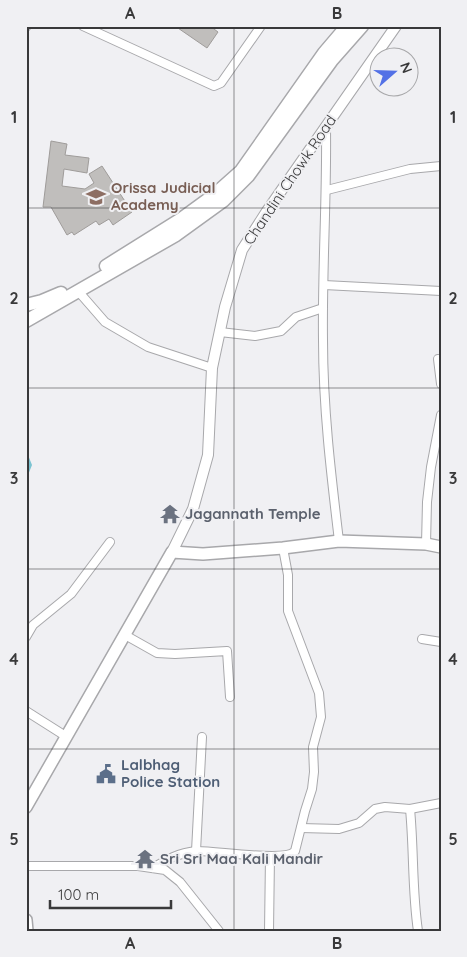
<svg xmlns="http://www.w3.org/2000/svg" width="467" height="957" viewBox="0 0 467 957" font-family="Quicksand,sans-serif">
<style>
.water{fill:#7bc3d1}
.building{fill:#c0bebc;stroke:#9f9c9a}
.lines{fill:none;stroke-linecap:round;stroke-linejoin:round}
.minor-casing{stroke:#a8a8ab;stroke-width:10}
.tertiary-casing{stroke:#a8a8ab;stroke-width:12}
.secondary-casing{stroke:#a8a8ab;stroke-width:14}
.primary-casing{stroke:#a8a8ab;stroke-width:15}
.minor{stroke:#fff;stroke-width:8}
.tertiary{stroke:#fff;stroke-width:10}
.secondary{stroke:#fff;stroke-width:11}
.primary{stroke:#fff;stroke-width:12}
.grid{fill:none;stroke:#39393a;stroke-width:1;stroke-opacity:0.55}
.labels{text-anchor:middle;stroke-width:4;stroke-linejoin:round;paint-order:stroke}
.street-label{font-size:15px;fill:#39393a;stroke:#f0f0f3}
.education-label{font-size:15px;font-weight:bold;fill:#785e54;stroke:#f0f0f3;text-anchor:start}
.worship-label{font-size:15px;font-weight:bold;fill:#5b616d;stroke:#f0f0f3;text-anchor:start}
.service-label{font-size:15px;font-weight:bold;fill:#4e5e75;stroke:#f0f0f3;text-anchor:start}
.neatline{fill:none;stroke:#39393a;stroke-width:2}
.grid-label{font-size:16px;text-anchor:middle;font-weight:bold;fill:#39393a}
</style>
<rect width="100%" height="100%" fill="#f0f0f3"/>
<!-- water -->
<path class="water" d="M26,450l6,15 -6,15z"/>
<!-- building -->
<g class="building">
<path d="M175,26h35l8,6 -11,16z"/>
<path d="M51,141l16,3 -2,11 24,3 -2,15 -23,-4 -2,17 23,3 9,-6 -5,-9 13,-8 30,46 -19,13 -4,-6 -10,6 -3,-4 -22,14 -2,-3 -5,3 -16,-28h-8z"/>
</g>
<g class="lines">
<defs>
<g id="minor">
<path d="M83,26l131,60 7,-3 40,-57"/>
<path d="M26,27l1,-1"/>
<path d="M326,128c1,71 -4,141 -3,212 0,67 8,134 16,201"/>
<path d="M327,190l83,-21 31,-3"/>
<path d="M324,285l117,6"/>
<path d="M78,291l27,31 43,25 64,21"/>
<path d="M220,332l35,4 26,-5 15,-14 27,-9"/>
<path d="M438,359l3,25"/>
<path d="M426,544l1,-42 4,-35 10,-52"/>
<path d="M125,635l32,18 18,1 52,-3 3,46"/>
<path d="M26,637l7,-12 38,-31 39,-52"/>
<path d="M422,639l19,3"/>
<path d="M26,711l41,26"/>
<path d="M410,809c4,41 2,82 8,122"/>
<path d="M301,828l38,1 20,-6 16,-14 10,-2 25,2 31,-6"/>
<path d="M196,851l6,-114"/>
<path d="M26,866h112l27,4 15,12 39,49"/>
<path d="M153,868c14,-9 26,-15 43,-17 17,-1 90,12 99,0l10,-40 7,-22 2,-17 -1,-25 8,-30 -2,-24 -31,-82v-36l-5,-27"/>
<path d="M269,931l1,-75"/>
</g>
<path id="tertiary" d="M172,552l21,-43 15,-54 4,-87 13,-61 17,-57 25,-39 129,-185"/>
<g id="secondary">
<path d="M26,807l146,-255 31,2 80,-6 56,-7 87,3 15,3"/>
<path d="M26,920l1,11"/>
</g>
<g id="primary">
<path d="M106,266l75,-47 33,-24 27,-24 83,-118 23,-27"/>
<path d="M26,305l16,-4 19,-8"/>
<path d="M26,321l150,-86 47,-34 25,-25 84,-116 30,-34"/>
</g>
</defs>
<!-- minor casing -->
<use href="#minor" class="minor-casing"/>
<!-- tertiary casing -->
<use href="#tertiary" class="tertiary-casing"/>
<!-- secondary casing -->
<use href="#secondary" class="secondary-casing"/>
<!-- primary casing -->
<use href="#primary" class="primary-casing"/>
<!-- minor -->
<use href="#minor" class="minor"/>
<!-- tertiary -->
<use href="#tertiary" class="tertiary"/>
<!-- secondary -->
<use href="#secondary" class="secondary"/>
<!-- primary -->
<use href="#primary" class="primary"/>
</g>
<!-- grid -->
<path class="grid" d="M234,26v905M26,208h415M26,388h415M26,569h415M26,749h415"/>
<!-- icons -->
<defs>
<symbol id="university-bare" viewBox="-9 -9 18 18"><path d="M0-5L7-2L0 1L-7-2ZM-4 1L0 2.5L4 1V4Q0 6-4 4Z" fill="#8d6e63" stroke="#f0f0f3" stroke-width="2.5" paint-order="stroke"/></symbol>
<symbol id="temple-bare" viewBox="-9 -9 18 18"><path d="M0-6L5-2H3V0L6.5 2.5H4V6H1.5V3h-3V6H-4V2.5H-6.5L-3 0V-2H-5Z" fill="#6b7280" stroke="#f0f0f3" stroke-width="2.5" paint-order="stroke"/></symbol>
<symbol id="civic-bare" viewBox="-9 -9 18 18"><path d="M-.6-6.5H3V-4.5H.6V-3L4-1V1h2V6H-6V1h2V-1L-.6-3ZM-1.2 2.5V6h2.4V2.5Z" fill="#5c6f8a" stroke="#f0f0f3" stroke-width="2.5" paint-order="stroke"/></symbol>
</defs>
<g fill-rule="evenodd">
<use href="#university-bare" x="82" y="183" width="28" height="28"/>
<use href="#temple-bare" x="156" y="500" width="28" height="28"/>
<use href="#civic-bare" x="92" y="760" width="28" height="28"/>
<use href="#temple-bare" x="131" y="845" width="28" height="28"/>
</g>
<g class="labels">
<!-- street labels -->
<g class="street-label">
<text transform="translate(290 180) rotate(-56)" y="5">Chandini Chowk Road</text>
</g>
<!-- education labels -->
<g class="education-label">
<text x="111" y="193">Orissa Judicial<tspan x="111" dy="17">Academy</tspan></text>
</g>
<!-- worship labels -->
<g class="worship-label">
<text x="185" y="519">Jagannath Temple</text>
<text x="160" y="864">Sri Sri Maa Kali Mandir</text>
</g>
<!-- service labels -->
<g class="service-label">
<text x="121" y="770">Lalbhag<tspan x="121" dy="17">Police Station</tspan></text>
</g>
</g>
<!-- border -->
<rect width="467" height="957" fill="none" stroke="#f0f0f3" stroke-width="55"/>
<!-- north arrow -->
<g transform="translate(394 72) rotate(70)"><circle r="24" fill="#f0f0f3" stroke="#a7a7a9"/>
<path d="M0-4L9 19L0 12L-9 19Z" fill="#5371e6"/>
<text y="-8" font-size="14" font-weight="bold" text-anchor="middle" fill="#39393a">N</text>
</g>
<!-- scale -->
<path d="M50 900v8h121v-8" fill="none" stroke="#39393a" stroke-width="2.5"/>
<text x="58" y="900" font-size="15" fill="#39393a" stroke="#f0f0f3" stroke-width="4" paint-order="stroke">100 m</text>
<rect x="28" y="28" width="412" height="902" class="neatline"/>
<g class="grid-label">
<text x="130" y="19">A</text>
<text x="337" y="19">B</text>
<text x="14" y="123">1</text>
<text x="453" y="123">1</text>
<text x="14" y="304">2</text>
<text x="453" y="304">2</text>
<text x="14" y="484">3</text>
<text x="453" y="484">3</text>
<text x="14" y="665">4</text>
<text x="453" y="665">4</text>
<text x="14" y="845">5</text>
<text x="453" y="845">5</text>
<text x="130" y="949">A</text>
<text x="337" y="949">B</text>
</g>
</svg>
